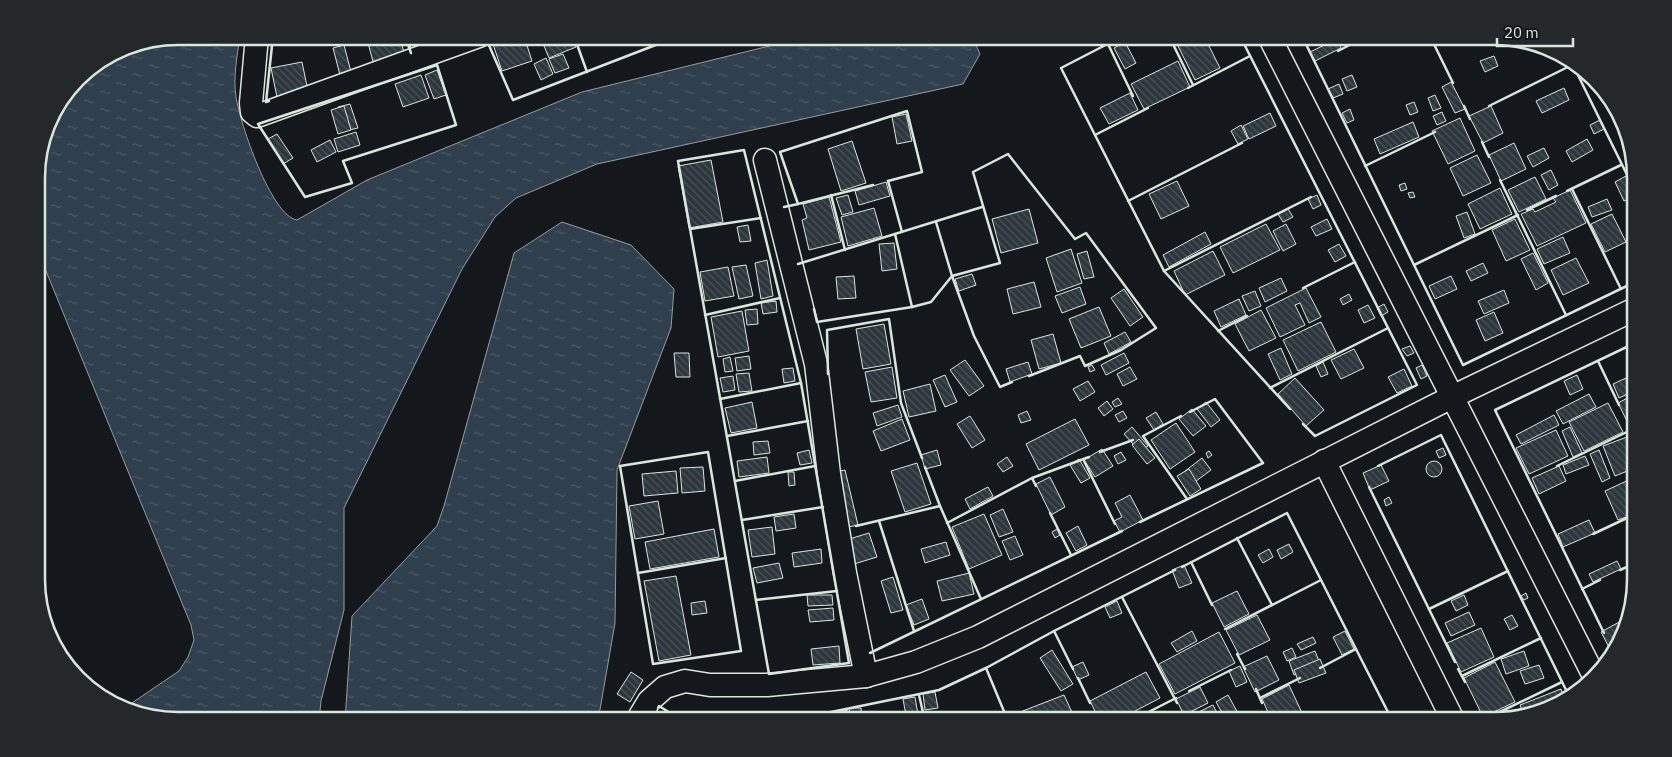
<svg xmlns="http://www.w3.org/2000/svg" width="1672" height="757" viewBox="0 0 1672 757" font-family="'IBM Plex Sans',sans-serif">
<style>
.water{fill:url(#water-ripples);stroke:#939e99}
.building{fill:url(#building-back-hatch);stroke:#d8e6dc}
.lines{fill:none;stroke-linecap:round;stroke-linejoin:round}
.minor-casing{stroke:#d8e6dc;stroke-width:25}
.minor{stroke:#14181c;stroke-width:22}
.wall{stroke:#d8e6dc;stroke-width:2.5}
.rim{fill:none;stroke:#d8e6dc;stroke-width:2.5}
</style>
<defs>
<pattern id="water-ripples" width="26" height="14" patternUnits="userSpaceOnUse" patternTransform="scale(1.25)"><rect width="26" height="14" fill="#2f3f4d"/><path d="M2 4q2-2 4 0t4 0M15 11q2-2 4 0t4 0" fill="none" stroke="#4c5b66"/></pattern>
<pattern id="building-back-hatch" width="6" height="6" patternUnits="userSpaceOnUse" patternTransform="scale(1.25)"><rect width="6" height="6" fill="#2c363c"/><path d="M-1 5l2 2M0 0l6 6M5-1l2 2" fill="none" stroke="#4a5358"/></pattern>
</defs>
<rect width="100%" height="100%" fill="#14181c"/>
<!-- water -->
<g class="water">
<path d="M178,36h62c-3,20 -7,42 -4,61 4,26 35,119 61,123l70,-40 215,-88 228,-56h162l8,18 -17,30 -366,80 -81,34 -21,19 -33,52 -118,239v102l-23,91 -2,20h-141l-55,-12 56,-38 9,-14 6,-17 -3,-15 -154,-376v-80l14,-54 33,-43 40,-25z"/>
<path d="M562,222l69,23 43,44 -3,39 -54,142 -2,153 -17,98h-253l7,-105 85,-90 7,-20 70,-253z"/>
</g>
<!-- building -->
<g class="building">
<path d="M326,36h12l1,3 -12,3z"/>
<path d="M366,36h33l6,19 -31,10z"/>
<path d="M407,36h33l2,5 -30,10z"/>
<path d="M515,36h9l8,25 -30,10 -9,-27z"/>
<path d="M540,36h31l5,11 -27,11z"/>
<path d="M1173,36h31l16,32 -25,12z"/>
<path d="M1337,39l4,9 -26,13 -5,-9z"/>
<path d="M1125,42l11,21 -11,6 -11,-21z"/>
<path d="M344,45l7,27 -11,3 -7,-27z"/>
<path d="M563,54l6,14 -14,5 -6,-14z"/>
<path d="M1494,56l4,10 -13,6 -5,-11z"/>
<path d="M546,58l7,16 -12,6 -7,-16z"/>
<path d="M1178,61l12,26 -46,22 -13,-25z"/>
<path d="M302,62l6,29 -31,6 -6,-29z"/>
<path d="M437,70l9,25 -12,4 -9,-24z"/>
<path d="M421,75l8,23 -26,9 -8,-23z"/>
<path d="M1352,75l5,12 -10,4 -5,-12z"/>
<path d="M1451,82l14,27 -10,4 -13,-26z"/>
<path d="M1339,84l4,10 -10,4 -5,-9z"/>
<path d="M1564,88l5,12 -27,13 -6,-12z"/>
<path d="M1130,93l8,17 -29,14 -9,-16z"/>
<path d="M1435,95l6,13 -8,3 -5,-13z"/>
<path d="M1414,102l4,10 -8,3 -4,-10z"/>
<path d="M350,104l8,24 -13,3 -7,-24z"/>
<path d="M344,106l7,24 -13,4 -7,-24z"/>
<path d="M1491,106l12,27 -20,10 -14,-27z"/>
<path d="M1350,109l4,11 -7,3 -5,-10z"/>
<path d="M1442,112l4,9 -9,4 -4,-9z"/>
<path d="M1270,113l6,13 -27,13 -6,-13z"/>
<path d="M906,114l6,27 -15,3 -5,-27z"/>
<path d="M1460,118l15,33 -27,13 -16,-33z"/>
<path d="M1600,120l4,9 -10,5 -4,-9z"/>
<path d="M1413,122l6,15 -39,17 -6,-15z"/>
<path d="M1241,125l7,14 -10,5 -7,-13z"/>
<path d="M356,132l4,13 -22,7 -4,-13z"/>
<path d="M277,134l16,24 -10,6 -15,-25z"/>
<path d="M1587,139l6,11 -21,12 -6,-11z"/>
<path d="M330,140l6,12 -19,10 -6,-12z"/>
<path d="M852,141l14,42 -25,8 -13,-42z"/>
<path d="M1514,143l12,26 -25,12 -12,-26z"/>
<path d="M1544,148l5,10 -16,9 -6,-11z"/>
<path d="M1477,155l14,28 -28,13 -13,-28z"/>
<path d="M711,160l12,62 -34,6 -11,-62z"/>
<path d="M1551,170l7,15 -9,5 -8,-15z"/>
<path d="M1626,176l9,20 -11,5 -9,-19z"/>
<path d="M1535,177l11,22 -27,13 -11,-22z"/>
<path d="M1177,181l12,25 -28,13 -12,-25z"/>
<path d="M886,182l4,14 -31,9 -4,-14z"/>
<path d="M1405,183l2,6 -6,2 -2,-6z"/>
<path d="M1500,188l12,26 -32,15 -12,-25z"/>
<path d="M1570,190l16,33 -49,23 -16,-32 12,-5 2,3 21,-10 -3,-4z"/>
<path d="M1413,192l2,5 -5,1 -2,-5z"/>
<path d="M848,195l5,17 -11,3 -6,-17z"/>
<path d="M1317,195l4,10 -8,4 -5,-10z"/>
<path d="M829,197l12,45 -32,8 -7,-30 5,-2 -4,-14z"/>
<path d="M1607,199l5,11 -20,7 -4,-10z"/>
<path d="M874,208l8,28 -34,10 -7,-29z"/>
<path d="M1029,209l9,34 -37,10 -9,-34z"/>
<path d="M1288,209l5,8 -10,5 -5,-8z"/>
<path d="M1467,212l8,22 -11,4 -8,-22z"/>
<path d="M1612,214l14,28 -21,10 -14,-28z"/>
<path d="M1327,219l5,10 -16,7 -5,-9z"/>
<path d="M1515,219l15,31 -24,11 -14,-31z"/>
<path d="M1266,224l14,26 -47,23 -13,-26z"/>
<path d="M1286,224l10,20 -13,7 -10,-20z"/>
<path d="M748,225l3,16 -11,1 -3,-15z"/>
<path d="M1205,232l6,12 -42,23 -6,-12z"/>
<path d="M1563,237l7,16 -26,11 -7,-15z"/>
<path d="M894,243l3,26 -15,2 -3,-27z"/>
<path d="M1339,244l7,12 -11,6 -7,-12z"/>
<path d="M1071,249l11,34 -25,9 -11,-34z"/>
<path d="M1087,251l7,26 -10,2 -7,-25z"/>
<path d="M1213,251l12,24 -40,20 -11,-24z"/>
<path d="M1533,253l15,30 -12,7 -15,-31z"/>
<path d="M1576,258l13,25 -26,12 -12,-25z"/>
<path d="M767,260l6,36 -12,3 -6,-36z"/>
<path d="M1483,263l5,10 -17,8 -5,-10z"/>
<path d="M746,265l7,31 -14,3 -7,-32z"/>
<path d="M728,267l6,29 -29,5 -5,-29z"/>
<path d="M972,274l4,11 -17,6 -4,-12z"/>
<path d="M854,276l2,22 -18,1 -2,-22z"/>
<path d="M1451,276l6,13 -22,10 -6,-13z"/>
<path d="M1281,278l6,13 -22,11 -6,-14z"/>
<path d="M1034,282l7,25 -28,7 -6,-25z"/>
<path d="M1080,287l6,17 -24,9 -7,-17z"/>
<path d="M1306,288l15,29 -12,6 -9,-20 -5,2 10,20 -25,12 -14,-29z"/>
<path d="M1124,289l19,28 -13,9 -19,-28z"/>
<path d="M1504,290l5,13 -25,11 -6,-13z"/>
<path d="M1255,291l6,15 -12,5 -7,-15z"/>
<path d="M1349,294l3,6 -9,5 -3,-6z"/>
<path d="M1239,299l7,16 -25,12 -7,-16z"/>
<path d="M776,301l1,11 -14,2 -2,-11z"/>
<path d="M1384,304l4,8 -7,4 -4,-8z"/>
<path d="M1368,305l7,13 -11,5 -6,-13z"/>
<path d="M1099,307l12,29 -30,12 -12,-29z"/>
<path d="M757,309l1,15 -11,1 -2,-15z"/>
<path d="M1261,310l15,28 -27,13 -14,-27z"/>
<path d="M742,311l7,40 -31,6 -7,-40z"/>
<path d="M1494,312l9,21 -18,8 -9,-21z"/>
<path d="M1321,322l15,30 -38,19 -15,-31z"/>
<path d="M884,324l7,40 -28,5 -7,-40z"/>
<path d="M1125,332l6,10 -22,12 -5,-11z"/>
<path d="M1053,334l8,29 -22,6 -8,-29z"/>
<path d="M1410,346l4,7 -7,3 -5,-7z"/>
<path d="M1281,348l11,26 -12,6 -12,-26z"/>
<path d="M1354,349l10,19 -23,11 -10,-19z"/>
<path d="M674,353h15l1,24h-14z"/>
<path d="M1124,353l5,10 -23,12 -5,-10z"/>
<path d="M749,356l2,13 -14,2 -2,-13z"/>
<path d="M730,357l3,14 -8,1 -2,-13z"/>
<path d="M965,360l19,26 -15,10 -19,-26z"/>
<path d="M1028,362l4,12 -22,8 -4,-13z"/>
<path d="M1323,362l5,12 -7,3 -5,-11z"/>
<path d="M1092,365l3,5 -5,2 -2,-5z"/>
<path d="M1422,365l5,11 -6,3 -5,-11z"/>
<path d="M892,367l5,31 -26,4 -6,-30z"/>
<path d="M1130,367l7,12 -14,7 -6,-12z"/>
<path d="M793,368l2,13 -11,2 -2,-14z"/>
<path d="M1404,369l8,17 -15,7 -9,-16z"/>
<path d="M749,373l3,18 -13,1 -3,-18z"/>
<path d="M945,375l12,27 -12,5 -12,-27z"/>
<path d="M1577,375l6,14 -13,6 -6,-14z"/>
<path d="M733,376l2,14 -12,2 -3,-14z"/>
<path d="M1295,378l29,32 -18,16 -28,-32z"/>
<path d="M1626,378l6,14 -13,6 -6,-14z"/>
<path d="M1088,381l7,11 -15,9 -7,-12z"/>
<path d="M930,384l6,27 -27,6 -6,-26z"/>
<path d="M1589,394l7,13 -33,17 -7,-13z"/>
<path d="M1633,395l2,4v28l-4,2 -13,-26z"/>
<path d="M1118,398l4,6 -7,3 -3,-5z"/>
<path d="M1107,401l6,8 -9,7 -6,-8z"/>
<path d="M752,402l5,26 -26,5 -6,-25z"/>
<path d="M1206,402l14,18 -9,7 -14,-18z"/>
<path d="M1608,403l15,29 -39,19 -15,-29z"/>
<path d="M898,405l4,12 -25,9 -4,-13z"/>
<path d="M1192,409l14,17 -13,10 -14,-17z"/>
<path d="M1027,411l4,9 -10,3 -3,-8z"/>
<path d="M1123,411l4,7 -8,4 -4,-7z"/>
<path d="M1156,412l7,12 -9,6 -8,-12z"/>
<path d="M1554,415l5,10 -38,19 -5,-9z"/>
<path d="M970,416l15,24 -13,8 -15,-24z"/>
<path d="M902,419l8,21 -29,11 -8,-20z"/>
<path d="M1075,419l14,26 -50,25 -13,-26z"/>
<path d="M1176,423l19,29 -25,17 -19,-29z"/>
<path d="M1132,427l16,19 -8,6 -16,-18z"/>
<path d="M1570,427l12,26 -9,4 -11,-26z"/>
<path d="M1556,430l12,26 -39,18 -13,-26z"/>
<path d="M1627,437l8,22v9l-20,8 -12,-30z"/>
<path d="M1139,439l16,19 -8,6 -15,-19z"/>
<path d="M768,441l2,12 -16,2 -1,-13z"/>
<path d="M1443,448l3,7 -7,3 -3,-7z"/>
<path d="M1102,449l11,17 -18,11 -11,-17z"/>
<path d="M809,450l3,13 -12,2 -3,-12z"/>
<path d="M937,450l4,15 -16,4 -4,-14z"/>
<path d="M1599,450l11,28 -8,4 -12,-28z"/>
<path d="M1209,451l3,4 -4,3 -2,-5z"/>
<path d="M1121,452l5,8 -8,4 -4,-8z"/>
<path d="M1585,456l4,9 -23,9 -3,-9z"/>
<path d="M767,457l2,16 -30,4 -2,-16z"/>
<path d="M1007,457l6,9 -10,6 -6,-8z"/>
<path d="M1202,458l9,12 -23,17 -8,-12z"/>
<path d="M1079,459l11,19 -9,5 -11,-18z"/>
<circle cx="1434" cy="469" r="8"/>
<path d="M917,463l14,41 -26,8 -14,-41z"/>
<path d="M1381,465l8,16 -19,9 -7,-17z"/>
<path d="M1559,466l7,15 -27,13 -7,-16z"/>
<path d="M703,467l2,24 -23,2 -2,-25z"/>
<path d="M1189,469l12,20 -11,7 -13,-20z"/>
<path d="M845,470l13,55 -15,3 -12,-55z"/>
<path d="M676,471l2,22 -34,3 -2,-22z"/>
<path d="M788,472h6l1,13 -6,1z"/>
<path d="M1050,477l15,30 -14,8 -15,-31z"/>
<path d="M1635,477l1,36 -18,7 -13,-29z"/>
<path d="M988,487l5,9 -23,13 -5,-10z"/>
<path d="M1130,495l13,25 -23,12 -6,-11 8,-4 -7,-14z"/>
<path d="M1389,497l3,6 -6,3 -2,-6z"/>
<path d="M658,501l6,33 -29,5 -6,-33z"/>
<path d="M1003,509l10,23 -14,5 -9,-22z"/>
<path d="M794,514l2,14 -20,3 -2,-14z"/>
<path d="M984,514l18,41 -33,14 -17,-42z"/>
<path d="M1589,520l6,13 -32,14 -5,-13z"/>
<path d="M1078,526l9,19 -11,6 -10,-18z"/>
<path d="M772,527l3,27 -23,3 -4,-27z"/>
<path d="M714,529l5,28 -69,12 -5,-27z"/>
<path d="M1057,529l3,6 -5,3 -3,-6z"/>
<path d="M869,533l8,24 -23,7 -8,-24z"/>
<path d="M1015,536l8,19 -13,5 -8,-19z"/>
<path d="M946,542l4,13 -25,8 -4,-14z"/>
<path d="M1289,544l4,8 -12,7 -4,-9z"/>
<path d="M821,549l1,14 -28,4 -2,-14z"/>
<path d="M1269,549l4,8 -10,6 -5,-8z"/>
<path d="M1617,561l4,8 -28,13 -4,-8z"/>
<path d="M779,563l4,15 -26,5 -4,-15z"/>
<path d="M1184,565l8,18 -13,5 -7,-18z"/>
<path d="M969,573l5,21 -32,7 -5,-20z"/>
<path d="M676,576l15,79 -32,6 -15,-80z"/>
<path d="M893,577l10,33 -12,3 -10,-32z"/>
<path d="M1237,591l12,23 -25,13 -12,-24z"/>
<path d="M1526,593l2,5 -4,2 -3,-4z"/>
<path d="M807,595h25l1,10 -25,1z"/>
<path d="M1464,595l4,10 -12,6 -5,-10z"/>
<path d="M922,599l7,20 -15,6 -8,-20z"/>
<path d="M705,601l2,12 -15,2 -1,-12z"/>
<path d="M1117,601l5,12 -12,5 -5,-11z"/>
<path d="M833,608l1,12 -24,2 -2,-12z"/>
<path d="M1469,612l6,13 -24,11 -6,-13z"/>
<path d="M1257,615l13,25 -31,15 -13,-25z"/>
<path d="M1512,615l6,11 -8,4 -6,-11z"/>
<path d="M1623,620l3,6 -1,7 -14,18 -10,-19z"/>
<path d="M1481,628l13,29 -33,15 -14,-29z"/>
<path d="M1192,631l5,10 -20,11 -6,-9z"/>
<path d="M1345,631l9,18 -12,6 -9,-18z"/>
<path d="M1219,632l16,31 -60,31 -16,-30z"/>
<path d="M1313,637l3,6 -15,7 -4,-6z"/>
<path d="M839,646l1,17 -27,2 -2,-16z"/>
<path d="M1292,648l4,9 -9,4 -4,-9z"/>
<path d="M1052,650l21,34 -12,7 -21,-33z"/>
<path d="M1315,651l5,13 -26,11 -5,-14z"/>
<path d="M1524,651l5,15 -23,8 -5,-15z"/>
<path d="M1267,656l12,24 -24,12 -12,-25z"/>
<path d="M1320,659l6,14 -27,10 -5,-13z"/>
<path d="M1083,662l6,13 -11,5 -6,-13z"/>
<path d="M1495,662l20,40 -32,15 -19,-39z"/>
<path d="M1539,665l5,13 -19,6 -5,-13z"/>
<path d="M1240,666l7,16 -11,5 -7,-16z"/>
<path d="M631,672l12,8 -13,22 -13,-8z"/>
<path d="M1146,672l14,26 -44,23h-16l-10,-20z"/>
<path d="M1289,685l14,30 -11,6h-20l-10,-22z"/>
<path d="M1200,687l8,16 -24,12 -8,-16z"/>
<path d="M1561,689l3,8 -41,16 -3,-8z"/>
<path d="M935,692l3,16 -13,2 -2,-16z"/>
<path d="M1064,695l12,26h-57l-4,-7z"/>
<path d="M1228,695l11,20 -9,6h-3l-11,-19z"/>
<path d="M915,697l4,24h-12l-4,-22z"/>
<path d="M1213,705l8,16h-33l-2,-3z"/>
<path d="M849,708h12l1,10 -12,1z"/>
<path d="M844,710l2,11h-9l-1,-9z"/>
<path d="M832,713l1,8h-10l-1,-7z"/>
</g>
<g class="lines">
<defs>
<g id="minor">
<path d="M257,36l-6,67 1,9 5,4 222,-80"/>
<path d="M1269,36l324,638"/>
<path d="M765,160l51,204 13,110 16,99 21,103"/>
<path d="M1324,461l129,259"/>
<path d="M637,721l12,-20 16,-14 20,-6 25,4h57l99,-9 50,-14 62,-25 474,-240 183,-88"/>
</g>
</defs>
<!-- minor casing -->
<use href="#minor" class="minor-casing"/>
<!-- minor -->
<use href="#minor" class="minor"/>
<!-- wall -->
<g class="wall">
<path d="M405,36l6,17"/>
<path d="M504,36l-16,7 25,57 166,-64"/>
<path d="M574,36l13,36"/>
<path d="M1123,36l-62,32 103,203 126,138"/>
<path d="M1169,36l24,49"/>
<path d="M1240,36l177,349 -102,51 -12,-12"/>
<path d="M1302,36l161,329 172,-83"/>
<path d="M1430,36l23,47"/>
<path d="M1108,44l25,52"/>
<path d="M1338,51l29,-15"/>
<path d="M437,65l19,60 -113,36 9,22 -47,14 -47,-73z"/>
<path d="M1574,67l61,124"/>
<path d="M1188,88l62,-32"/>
<path d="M269,101l-3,1 7,-66"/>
<path d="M1464,106l6,13"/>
<path d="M1489,106l83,-41"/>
<path d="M1095,135l53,-27"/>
<path d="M1482,142l7,15"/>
<path d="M744,150l57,233 48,280 -80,11 -91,-513z"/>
<path d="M1365,166l70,-34"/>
<path d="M1500,180l66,135"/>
<path d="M888,181l14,51"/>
<path d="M1572,189l49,100"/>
<path d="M1567,191l54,-26"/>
<path d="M831,195l14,55"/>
<path d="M1128,201l114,-58"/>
<path d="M798,204l75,-19"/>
<path d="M784,207l14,-3 -18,-52 127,-41 15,61 -34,9"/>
<path d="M1527,210l29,-14"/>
<path d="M936,222l16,54 22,60 26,51 12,-5"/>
<path d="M690,229l71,-11"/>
<path d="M895,234l17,73"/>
<path d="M798,264l184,-57"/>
<path d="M1414,265l104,-50"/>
<path d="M1164,271l147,-74"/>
<path d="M1303,288l52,-26"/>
<path d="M814,309l3,13 95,-15 19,-5 21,-26 48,-13 -27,-91 35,-18 67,85 11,-6 70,95 -35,22 -36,16 -5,-10 -51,20"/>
<path d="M705,315l75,-17"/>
<path d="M1218,331l29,-15"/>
<path d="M1598,361l21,44"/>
<path d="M828,374l-1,-44 62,-11 12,84 21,55"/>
<path d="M1270,388l118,-60"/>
<path d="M720,399l81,-16"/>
<path d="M1181,416l-38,20 44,63"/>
<path d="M1631,430l4,9"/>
<path d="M727,436l81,-15"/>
<path d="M708,452l33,199 -88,13 -33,-198z"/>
<path d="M1100,452l33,-12"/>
<path d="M1084,461l31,63"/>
<path d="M1378,466l63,-31 128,261"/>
<path d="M1557,466l78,-38"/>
<path d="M735,481l80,-15"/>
<path d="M1036,486l-4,-8 57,-21"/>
<path d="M1369,487l86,175"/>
<path d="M940,506l41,93"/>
<path d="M1050,513l21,42"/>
<path d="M742,520l81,-13"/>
<path d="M879,521l35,110"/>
<path d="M1140,522l123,-59 -48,-64 -25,13"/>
<path d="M947,523l85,-45"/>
<path d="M856,526l84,-20 -15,-39"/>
<path d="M1593,534l34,-16"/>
<path d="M1237,538l35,67"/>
<path d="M1191,562l21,43"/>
<path d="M1182,567l105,-54 105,207h-1"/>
<path d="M1620,570l16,-7"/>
<path d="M638,573l88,-15"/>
<path d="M1582,589l18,-9"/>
<path d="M1122,597l55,106"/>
<path d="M756,600l81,-9"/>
<path d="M1429,609l79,-38"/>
<path d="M1225,629l96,-49"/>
<path d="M1054,631l19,38"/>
<path d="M1604,633l-109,-223 140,-67"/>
<path d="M870,653l252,-122"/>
<path d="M1237,654l8,15"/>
<path d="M986,668l22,53"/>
<path d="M1320,668l36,-19"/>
<path d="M1458,669l7,13"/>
<path d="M1462,676l79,-38"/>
<path d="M1078,678l12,25"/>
<path d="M1256,689l6,14"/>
<path d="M1189,691l42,-21"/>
<path d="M919,695l6,26"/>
<path d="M1260,698l40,-20"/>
<path d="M658,708l1,-2 24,15"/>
<path d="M846,709l2,12"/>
<path d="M1483,720l79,-38"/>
<path d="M787,721l152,-31 47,-22 68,-37 121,-61"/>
<path d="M1131,721l45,-23"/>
</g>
</g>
<!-- crop -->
<path d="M0 0H1672V757H0ZM178 45H1494A133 133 0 0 1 1627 178V579A133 133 0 0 1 1494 712H178A133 133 0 0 1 45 579V178A133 133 0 0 1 178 45Z" fill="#24282b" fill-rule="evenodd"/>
<path class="rim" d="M178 45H1494A133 133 0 0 1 1627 178V579A133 133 0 0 1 1494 712H178A133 133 0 0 1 45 579V178A133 133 0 0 1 178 45Z"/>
<!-- scale -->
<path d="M1497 38v8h76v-8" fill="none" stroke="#d8e6dc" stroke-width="2.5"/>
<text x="1504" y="38" font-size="15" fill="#d8e6dc" stroke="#14181c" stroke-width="4" paint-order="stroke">20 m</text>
</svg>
